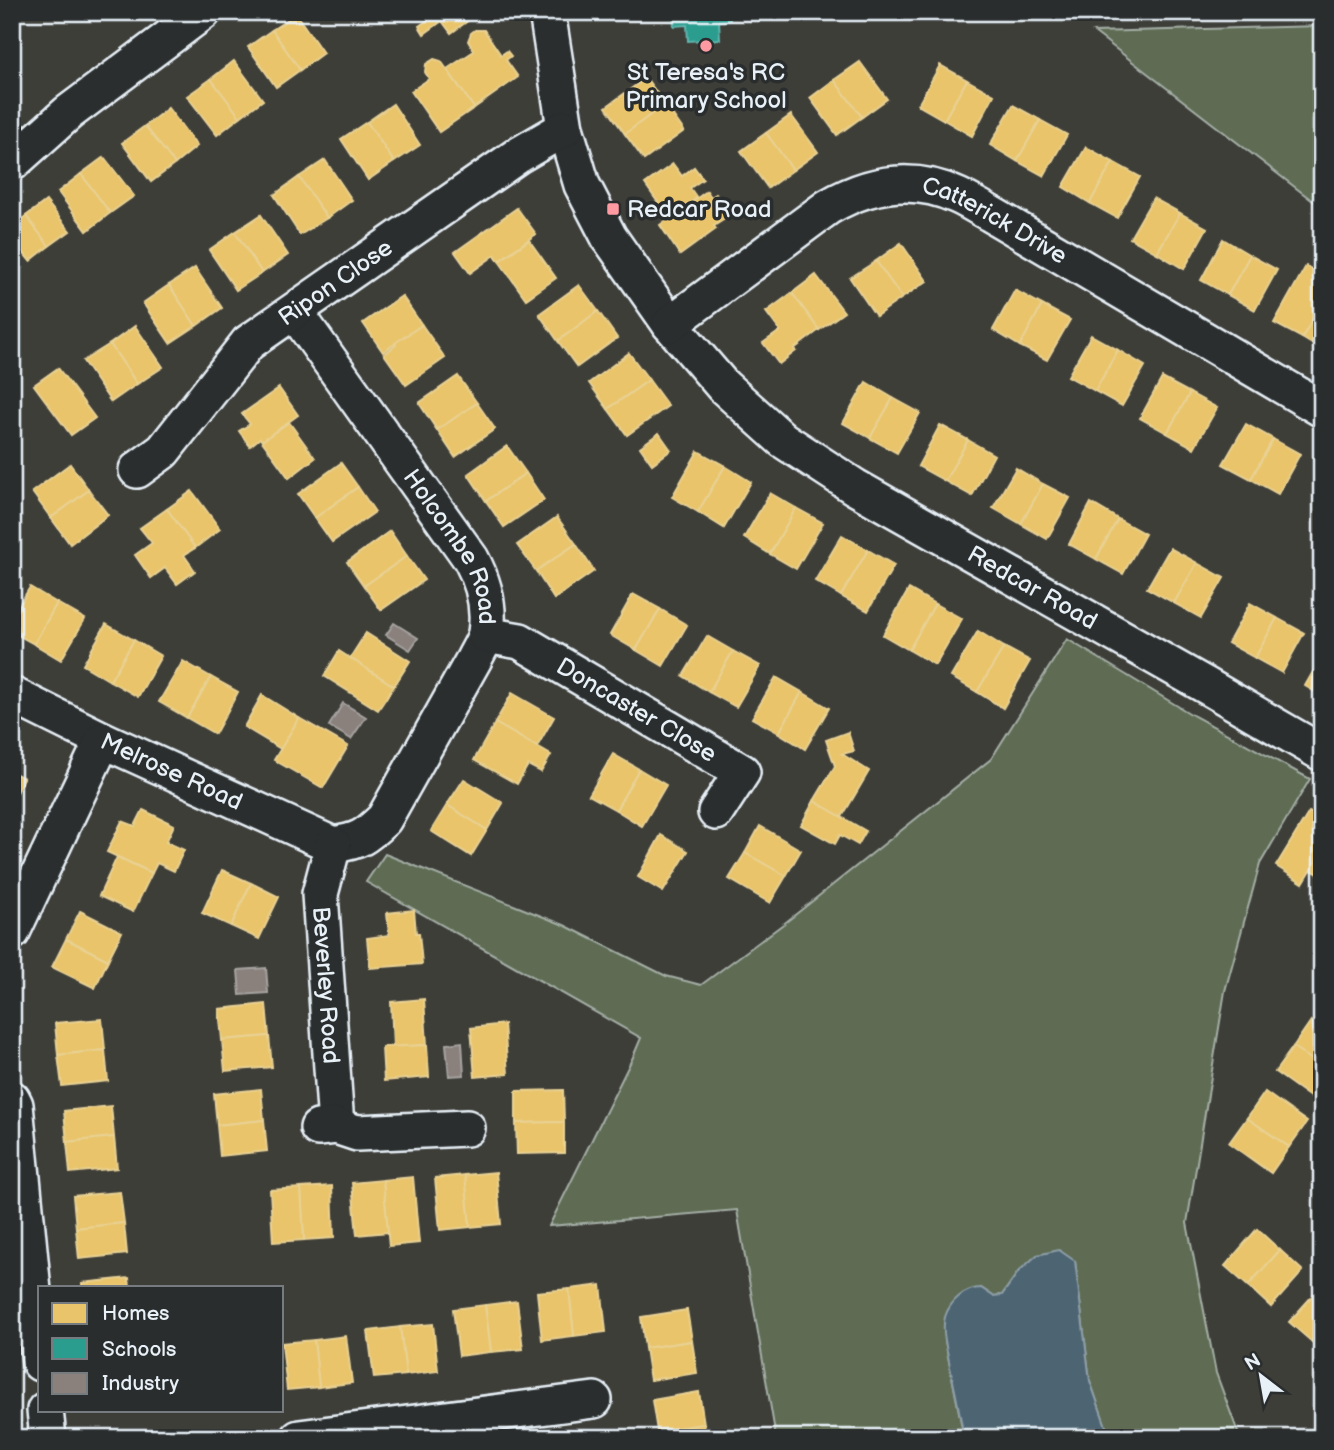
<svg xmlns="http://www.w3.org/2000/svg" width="1334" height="1450" viewBox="0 0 1334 1450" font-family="'Balsamiq Sans',sans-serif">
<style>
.green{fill:#5f6c53;stroke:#a4aea6;stroke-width:2}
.water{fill:#4e6572;stroke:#8c9da8;stroke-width:2}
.homes{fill:#e9c46a;stroke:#e9d295;stroke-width:2}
.schools{fill:#2a9d8f;stroke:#63b6ae;stroke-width:2}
.industry{fill:#8a817c;stroke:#a6a3a1;stroke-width:2}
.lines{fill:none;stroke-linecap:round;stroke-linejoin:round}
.street-casing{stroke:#e8f1f8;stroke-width:40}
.street{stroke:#2a2d2e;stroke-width:35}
.poi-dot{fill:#ff9aa2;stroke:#2a2d2e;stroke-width:2.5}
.labels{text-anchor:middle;stroke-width:7;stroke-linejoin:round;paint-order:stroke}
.poi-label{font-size:24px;fill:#e8f1f8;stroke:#2a2d2e}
.street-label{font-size:24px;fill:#e8f1f8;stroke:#2a2d2e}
</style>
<rect width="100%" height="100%" fill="#3e3e39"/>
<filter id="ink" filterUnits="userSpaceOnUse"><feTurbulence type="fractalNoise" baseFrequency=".0143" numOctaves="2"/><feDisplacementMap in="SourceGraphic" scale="14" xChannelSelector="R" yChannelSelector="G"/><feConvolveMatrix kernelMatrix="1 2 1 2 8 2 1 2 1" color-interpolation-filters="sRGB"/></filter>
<g filter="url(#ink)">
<!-- green -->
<g class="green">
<path d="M1322,26v182l-228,-176z"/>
<path d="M1067,639l127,77 116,63 -50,85 -35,127 -38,232 29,150 24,65h-130l-20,-57 -15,-120 -56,10 -17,24 -9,1 -12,-8 -30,18 -6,12v23l19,97h-188l-39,-228 -188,16 84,-169 8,-19 -275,-156 19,-28 179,71 102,51 35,9 85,-63 205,-163z"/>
</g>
<!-- water -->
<path class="water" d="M1059,1250l16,11 15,120 20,57h-146c-4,-24 -9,-48 -14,-71 -2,-15 -9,-35 -5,-50 5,-16 20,-29 36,-29l12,8 9,-1 17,-24 18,-16z"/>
<!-- homes -->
<g class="homes">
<path d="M439,12h41l-29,21 -9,-12 -18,13 -5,-8z"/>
<path d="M296,14l27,39 -23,17 -28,-40z"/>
<path d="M272,30l28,40 -24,17 -28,-40z"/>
<path d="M475,30h9l17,25 6,-4 4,5 -5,4 12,17 -44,31 -27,-39 27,-18 -6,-10 3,-8z"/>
<path d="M434,59l7,2 33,47 -35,24 -28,-41 18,-12 -4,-7 1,-8z"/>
<path d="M234,61l29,39 -23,17 -29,-38z"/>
<path d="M860,62l27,37 -25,18 -28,-37z"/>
<path d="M940,65l27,15 -23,40 -26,-15z"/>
<path d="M646,78l19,26 -40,30 -19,-27z"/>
<path d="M211,79l29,38 -23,18 -30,-39z"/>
<path d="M834,80l28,37 -25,18 -27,-37z"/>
<path d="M967,80l27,15 -22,41 -28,-16z"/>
<path d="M393,104l27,41 -26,17 -27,-40z"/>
<path d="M665,104l19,27 -40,29 -19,-26z"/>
<path d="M1013,105l27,15 -23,41 -27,-16z"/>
<path d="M168,108l29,38 -22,18 -30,-38z"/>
<path d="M791,115l27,37 -25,18 -27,-37z"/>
<path d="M1040,120l27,15 -23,41 -27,-15z"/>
<path d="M367,122l27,40 -26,18 -27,-41z"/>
<path d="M145,126l30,38 -24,18 -29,-39z"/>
<path d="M766,133l27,37 -25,18 -27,-37z"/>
<path d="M1086,147l27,15 -23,41 -27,-16z"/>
<path d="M104,157l30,39 -24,17 -29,-39z"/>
<path d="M325,160l27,40 -25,18 -28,-41z"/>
<path d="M1113,162l27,15 -23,41 -27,-15z"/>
<path d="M673,164l9,12 12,-9 9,12 -13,9 7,10 -28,20 -24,-34z"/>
<path d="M81,174l29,39 -23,18 -29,-39z"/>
<path d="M299,177l28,41 -27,17 -26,-40z"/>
<path d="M707,191l4,6 5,-3 15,21 -17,11 2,3 -36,26 -20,-30z"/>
<path d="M1153,198l27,15 -23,40 -27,-15z"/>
<path d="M46,201l24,30 -21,15 -23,-30z"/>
<path d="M517,208l19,26 -37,27 -4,-6 -25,18 -15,-21z"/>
<path d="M1180,213l27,15 -23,41 -27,-16z"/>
<path d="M261,215l27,40 -26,18 -27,-41z"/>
<path d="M26,216l23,30 -19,15 -18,-22v-12z"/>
<path d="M235,232l27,41 -26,17 -27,-40z"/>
<path d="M1223,239l27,16 -22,40 -27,-15z"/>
<path d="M529,240l27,38 -30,21 -27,-38z"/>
<path d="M901,243l26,38 -25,17 -26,-37z"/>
<path d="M12,255l10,12 -10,7z"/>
<path d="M1250,255l27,15 -22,40 -27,-15z"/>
<path d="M876,261l26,37 -26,18 -26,-38z"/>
<path d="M1306,266l16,9v28l-20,35 -28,-15z"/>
<path d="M195,268l27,40 -26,18 -27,-41z"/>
<path d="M816,275l28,37 -25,18 -27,-37z"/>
<path d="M169,285l27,41 -26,17 -27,-40z"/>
<path d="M579,285l19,26 -40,30 -19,-27z"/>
<path d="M1015,290l27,15 -22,41 -27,-16z"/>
<path d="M792,293l27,37 -25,19 2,2 -17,13 -16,-21 17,-12 -14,-19z"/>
<path d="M402,296l20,29 -39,27 -20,-29z"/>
<path d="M1322,303v47l-20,-12z"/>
<path d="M1042,305l28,15 -23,40 -27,-14z"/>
<path d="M598,311l19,27 -40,29 -19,-26z"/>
<path d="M422,325l23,33 -39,27 -22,-31 12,-9 -1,-2z"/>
<path d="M135,326l28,41 -26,17 -27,-40z"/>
<path d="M1091,335l27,15 -23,41 -27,-15z"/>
<path d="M110,344l27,40 -26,18 -28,-41z"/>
<path d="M1118,350l27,16 -23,40 -27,-15z"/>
<path d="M629,353l20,27 -41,29 -19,-26z"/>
<path d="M58,368l37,50 -24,17 -37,-50z"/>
<path d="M458,376l19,27 -40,27 -18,-27z"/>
<path d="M1162,378l28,15 -23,40 -27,-15z"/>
<path d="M649,380l19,26 -41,29 -19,-26z"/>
<path d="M866,382l27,16 -23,40 -27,-15z"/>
<path d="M279,388l19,27 -36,26 -2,-3 -10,8 -11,-15 11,-7 -8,-10z"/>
<path d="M1190,393l27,15 -23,40 -27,-15z"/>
<path d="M893,398l27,15 -23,40 -27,-15z"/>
<path d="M477,403l18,26 -40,28 -18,-27z"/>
<path d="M289,422l26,36 -26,20 -27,-37z"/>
<path d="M1246,424l27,15 -22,40 -28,-15z"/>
<path d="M940,425l28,15 -23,41 -27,-15z"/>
<path d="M659,433l12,17 -19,14 -12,-17z"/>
<path d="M1273,439l27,15 -22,40 -27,-15z"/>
<path d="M968,440l26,15 -22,41 -27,-15z"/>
<path d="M507,446l19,27 -40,28 -18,-27z"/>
<path d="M698,451l27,15 -27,46 -26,-15z"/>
<path d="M341,463l17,24 -43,31 -17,-24z"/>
<path d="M70,464l19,26 -38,28 -19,-26z"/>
<path d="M725,466l26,16 -27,46 -26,-16z"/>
<path d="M1016,468l27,16 -22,40 -28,-16z"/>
<path d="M526,473l18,27 -40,27 -18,-26z"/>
<path d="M1043,484l27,14 -23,41 -26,-15z"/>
<path d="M358,487l17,25 -43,30 -17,-24z"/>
<path d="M89,490l19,25 -38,29 -19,-26z"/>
<path d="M192,491l28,38 -25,19 -28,-39z"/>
<path d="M770,493l26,15 -26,46 -26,-16z"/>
<path d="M1091,503l27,16 -22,40 -27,-15z"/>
<path d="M796,508l27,15 -27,46 -26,-15z"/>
<path d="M167,509l28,39 -11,7 11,16 -18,13 -12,-16 -14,10 -16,-23 17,-12 -12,-15z"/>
<path d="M557,517l19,27 -40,27 -19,-26z"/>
<path d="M1118,519l27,15 -22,40 -27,-15z"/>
<path d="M390,531l17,25 -43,30 -17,-24z"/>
<path d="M842,535l26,15 -27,46 -26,-15z"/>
<path d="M576,544l18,27 -40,28 -18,-28z"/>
<path d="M1170,548l27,15 -23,40 -27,-15z"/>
<path d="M868,550l26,15 -26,46 -27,-15z"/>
<path d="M407,556l17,24 -43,30 -17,-24z"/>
<path d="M1197,563l27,15 -23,40 -27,-15z"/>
<path d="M30,587l27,16 -23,41 -22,-12v-15z"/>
<path d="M909,589l26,15 -26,46 -26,-15z"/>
<path d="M633,594l27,15 -24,41 -26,-15z"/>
<path d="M57,603l28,16 -24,41 -27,-16z"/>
<path d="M1250,603l27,15 -22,40 -27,-15z"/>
<path d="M935,604l27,15 -27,46 -26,-15z"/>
<path d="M660,609l27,16 -24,41 -27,-16z"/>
<path d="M1277,618l27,15 -22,40 -27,-15z"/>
<path d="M106,624l28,16 -24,41 -27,-16z"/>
<path d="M978,631l26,16 -27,45 -26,-15z"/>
<path d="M366,633l44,28 -16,25 -44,-28z"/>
<path d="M707,636l26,15 -24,41 -26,-16z"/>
<path d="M134,640l27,16 -23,41 -28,-16z"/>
<path d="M1004,647l26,14 -27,47 -26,-16z"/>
<path d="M339,651l55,35 -16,24 -54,-34z"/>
<path d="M733,651l27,15 -24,41 -27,-15z"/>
<path d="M1322,656v40l-17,-10z"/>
<path d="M183,661l28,16 -24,41 -28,-16z"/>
<path d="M211,677l27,15 -23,42 -28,-16z"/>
<path d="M776,677l26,15 -23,41 -27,-15z"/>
<path d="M802,692l27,16 -24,41 -26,-16z"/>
<path d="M512,693l42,24 -17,30 -42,-24z"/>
<path d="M262,695l37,23 -18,31 -37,-22z"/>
<path d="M299,718l49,28 -25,42 -49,-28z"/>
<path d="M495,723l56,32 -10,17 -13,-7 -11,19 -43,-24z"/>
<path d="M848,732l6,19 -12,3 27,17 -27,46 -28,-16 21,-35 -9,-26z"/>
<path d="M613,754l26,15 -23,41 -27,-15z"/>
<path d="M639,769l27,16 -24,41 -26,-16z"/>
<path d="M12,772l12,6 -12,25z"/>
<path d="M464,779l39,24 -16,27 -40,-25z"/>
<path d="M814,801l52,30 -8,14 -18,-10 -5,9 -34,-19z"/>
<path d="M447,805l40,25 -16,26 -40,-25z"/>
<path d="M143,810l31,15 -8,17 18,8 -10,21 -17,-8 -5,10 -45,-21 15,-31 13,5z"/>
<path d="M1309,812l13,7v33l-19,31 -27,-17z"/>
<path d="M760,826l41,24 -15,26 -41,-23z"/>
<path d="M661,835l27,16 -25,41 -25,-15z"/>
<path d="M1322,852v24l-11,-6z"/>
<path d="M745,853l41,23 -16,27 -41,-24z"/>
<path d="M117,857l35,16 -19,39 -34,-16z"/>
<path d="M222,870l29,13 -20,43 -29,-13z"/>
<path d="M251,883l28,14 -20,42 -28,-13z"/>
<path d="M414,910l2,23h3l3,31 -52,4 -3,-30 22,-3 -2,-22z"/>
<path d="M80,911l42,21 -14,28 -42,-21z"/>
<path d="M66,939l42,21 -13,28 -43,-21z"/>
<path d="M424,999l3,46 -34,2 -2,-45z"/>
<path d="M266,1004l3,32 -47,4 -3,-31z"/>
<path d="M102,1019l3,31 -47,5 -3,-32z"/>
<path d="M1311,1021l11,8v38l-29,-20z"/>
<path d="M504,1024l4,50 -33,3 -4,-49z"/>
<path d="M269,1036l3,31 -47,4 -3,-31z"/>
<path d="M427,1045l2,32 -45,4 -2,-34z"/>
<path d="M1293,1047l29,20v29l-5,6 -42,-30z"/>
<path d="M105,1050l3,31 -46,5 -4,-31z"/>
<path d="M261,1089l3,31 -47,5 -3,-31z"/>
<path d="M563,1090l1,32 -48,1v-32z"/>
<path d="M1265,1092l42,30 -18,25 -42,-29z"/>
<path d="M111,1106l3,31 -47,5 -3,-31z"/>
<path d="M1247,1118l42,29 -18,26 -42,-30z"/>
<path d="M264,1120l3,31 -47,5 -3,-31z"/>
<path d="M564,1122v31l-47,1 -1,-31z"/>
<path d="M114,1137l3,31 -47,5 -3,-31z"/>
<path d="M496,1172l5,52 -31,3 -5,-52z"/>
<path d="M465,1175l5,52 -30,3 -5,-52z"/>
<path d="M413,1177l6,66 -30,3 -6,-66z"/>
<path d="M383,1180l5,52 -31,3 -5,-52z"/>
<path d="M332,1186l2,52 -30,2 -3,-52z"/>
<path d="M301,1188l3,52 -31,2 -3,-52z"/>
<path d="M120,1192l4,31 -48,5 -3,-32z"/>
<path d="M124,1223l3,31 -48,5 -3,-31z"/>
<path d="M1257,1229l23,21 -32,36 -23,-20z"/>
<path d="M1280,1250l23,21 -32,36 -23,-21z"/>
<path d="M129,1278l1,9h-48v-4z"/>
<path d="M601,1285l5,47 -32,4 -5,-47z"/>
<path d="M1321,1286l1,46 -10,10 -23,-20z"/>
<path d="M569,1289l5,47 -32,4 -5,-48z"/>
<path d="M517,1301l6,48 -32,3 -6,-47z"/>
<path d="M485,1305l6,47 -32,4 -6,-47z"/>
<path d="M687,1310l5,31 -47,7 -4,-31z"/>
<path d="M433,1324l5,47 -32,4 -6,-48z"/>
<path d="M400,1327l6,48 -32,3 -6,-47z"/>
<path d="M1322,1332v19l-10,-9z"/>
<path d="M346,1336l6,47 -33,4 -5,-47z"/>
<path d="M314,1340l5,47 -32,3 -5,-47z"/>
<path d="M692,1341l5,32 -47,7 -5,-32z"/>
<path d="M699,1392l5,32 -47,7 -5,-31z"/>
<path d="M704,1424l2,14h-48l-1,-7z"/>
</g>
<!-- schools -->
<path class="schools" d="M673,12h57v8l-11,1 1,18 -32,2 -1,-16 -13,1z"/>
<!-- industry -->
<g class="industry">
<path d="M394,623l24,15 -8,12 -24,-15z"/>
<path d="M343,703l23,14 -15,22 -22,-13z"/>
<path d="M266,968l2,25 -28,2 -2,-25z"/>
<path d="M462,1042l2,33 -15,1 -3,-32z"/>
</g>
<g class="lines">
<defs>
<g id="street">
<path id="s1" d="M547,12l18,116 17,57 27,52 61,87 53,62 60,54 72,47 350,198 117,68"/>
<path d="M12,163l56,-50 135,-101"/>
<path id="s2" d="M295,312l176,247c12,22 19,48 15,74 -2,9 -8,18 -12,26l-90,160c-19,18 -24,22 -51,26"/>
<path id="s3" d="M670,324l158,-117c41,-24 85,-32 130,-11 11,5 22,12 33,18l331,195"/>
<path id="s4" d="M137,470l26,-19 85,-108 269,-187 48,-28"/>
<path id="s5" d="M486,635l34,6 222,131 -26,40"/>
<path id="s6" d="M12,695l91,45 230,105"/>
<path id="s7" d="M333,845l-13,49 16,232"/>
<path d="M12,932l91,-192"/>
<path d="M12,1099l3,6 25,258"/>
<path d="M318,1128l18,-2 21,7 110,-5"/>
<path d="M45,1410l3,28"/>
<path d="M299,1438l295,-38"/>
</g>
</defs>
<!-- street casing -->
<use href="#street" class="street-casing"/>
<!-- street -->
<use href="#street" class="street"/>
</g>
</g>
<!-- markers -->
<g class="poi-dot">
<circle cx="706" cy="46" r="7"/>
<rect x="606" y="202" width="14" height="14" rx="3.5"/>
</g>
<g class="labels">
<!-- poi labels -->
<g class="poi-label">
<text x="706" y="80">St Teresa's RC<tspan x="706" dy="28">Primary School</tspan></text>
<text x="627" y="217" text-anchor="start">Redcar Road</text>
</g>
<!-- street labels -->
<g class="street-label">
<text dy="8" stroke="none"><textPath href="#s3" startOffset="376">Catterick Drive</textPath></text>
<text dy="8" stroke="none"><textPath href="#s4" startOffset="276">Ripon Close</textPath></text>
<text dy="8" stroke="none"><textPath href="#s2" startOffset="284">Holcombe Road</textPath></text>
<text dy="8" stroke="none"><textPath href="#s1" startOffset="794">Redcar Road</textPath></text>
<text dy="8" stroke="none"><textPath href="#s5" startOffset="170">Doncaster Close</textPath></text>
<text dy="8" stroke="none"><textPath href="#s6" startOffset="177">Melrose Road</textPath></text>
<text dy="8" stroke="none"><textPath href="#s7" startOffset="142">Beverley Road</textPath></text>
</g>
</g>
<!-- margin -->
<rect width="1334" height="1450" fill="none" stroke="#2a2d2e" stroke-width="42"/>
<rect x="21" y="21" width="1292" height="1408" fill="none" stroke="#e8f1f8" stroke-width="2.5" filter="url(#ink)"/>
<!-- legend -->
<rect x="38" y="1286" width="245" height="126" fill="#2a2d2e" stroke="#767b7f" stroke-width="2"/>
<rect x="52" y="1303" width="35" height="21" fill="#e9c46a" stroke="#767b7f" stroke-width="2"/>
<text x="102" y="1320" font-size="21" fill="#e8f1f8">Homes</text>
<rect x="52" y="1338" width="35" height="21" fill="#2a9d8f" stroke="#767b7f" stroke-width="2"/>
<text x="102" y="1356" font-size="21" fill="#e8f1f8">Schools</text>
<rect x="52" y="1373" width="35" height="21" fill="#8a817c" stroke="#767b7f" stroke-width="2"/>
<text x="102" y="1390" font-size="21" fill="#e8f1f8">Industry</text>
<!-- north arrow -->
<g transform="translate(1261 1376) rotate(329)" stroke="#2a2d2e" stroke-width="5" paint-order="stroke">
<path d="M0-5L12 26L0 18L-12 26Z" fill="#e8f1f8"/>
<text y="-10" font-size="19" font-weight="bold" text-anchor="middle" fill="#e8f1f8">N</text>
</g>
</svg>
